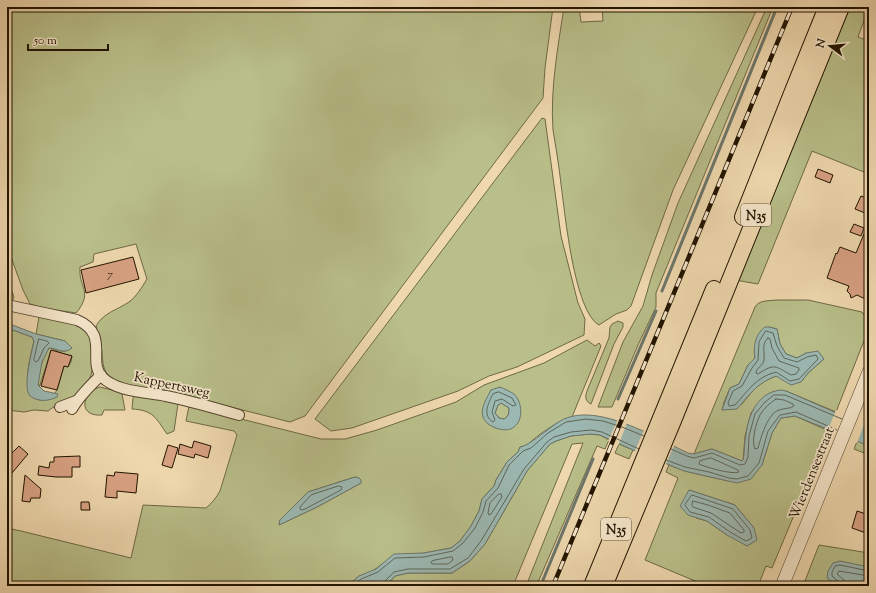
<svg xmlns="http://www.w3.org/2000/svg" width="876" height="593" viewBox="0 0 876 593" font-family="'Sorts Mill Goudy',serif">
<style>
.green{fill:#b9bf8a;stroke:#6d6945;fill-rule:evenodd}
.water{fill:#9cb8b2;stroke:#6b766b;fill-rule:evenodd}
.pier{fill:#efd8ae}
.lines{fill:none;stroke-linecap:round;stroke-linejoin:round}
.shore{stroke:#5e6659;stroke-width:1}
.stream{stroke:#6b766b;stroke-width:3}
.building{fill:#d8a283;stroke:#211300}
.minor-casing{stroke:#54442c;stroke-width:12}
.tertiary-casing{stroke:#54442c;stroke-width:14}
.primary-casing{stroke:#211300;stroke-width:18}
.minor{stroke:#f5e6ca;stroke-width:10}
.tertiary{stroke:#f5e6ca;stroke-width:13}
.primary{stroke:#efd8ae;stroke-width:16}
.rail-casing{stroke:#211300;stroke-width:4.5}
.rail{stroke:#f5e6ca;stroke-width:3;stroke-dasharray:9;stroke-linecap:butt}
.labels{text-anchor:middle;stroke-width:3.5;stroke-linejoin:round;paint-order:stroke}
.number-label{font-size:12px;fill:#4f3721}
.shield{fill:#f5e6ca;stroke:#61523d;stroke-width:1}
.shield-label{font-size:13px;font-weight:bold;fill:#211300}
.street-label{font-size:14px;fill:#211300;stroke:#f5e6ca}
</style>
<rect width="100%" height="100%" fill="#efd8ae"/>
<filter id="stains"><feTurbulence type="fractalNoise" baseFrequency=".005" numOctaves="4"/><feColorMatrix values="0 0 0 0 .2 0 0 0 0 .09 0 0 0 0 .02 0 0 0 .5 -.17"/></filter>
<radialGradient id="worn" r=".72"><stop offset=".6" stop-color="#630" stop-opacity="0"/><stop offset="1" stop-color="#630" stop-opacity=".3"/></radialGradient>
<!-- green -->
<g class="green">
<path d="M7,7h546l-8,61 -2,30 -238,318 -15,6 -95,-24 -71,-14c-24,-9 -20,-17 -23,-40 -1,-6 -4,-12 -5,-18 7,-13 21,-16 33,-24 8,-6 13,-15 18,-23l-11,-35 -42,10 -1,8 -13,5c-2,20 14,25 -4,46l-32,-5 -14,-4 -7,-14 -16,-44z"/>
<path d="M564,7h15l2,15 22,-1 -1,-14h156l-85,183 -42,116 -4,4 -11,4 -17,11c-25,-14 -34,-112 -38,-141 -2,-18 -5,-36 -8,-54 -3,-41 5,-83 11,-123z"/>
<path d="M767,7h6l-117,286v14l-18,38 -26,62h-14l25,-65 20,-36 9,-31 26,-72z"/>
<path d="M848,7h21l-11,30 11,4v133l-57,-23 -54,133 -23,-4z"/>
<path d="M542,118l3,1 16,117 17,67 7,16 -1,16 -67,32 -28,9 -31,15 -106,37 -21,3 -16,-12z"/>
<path d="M7,278l7,19 -2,4 -5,-1z"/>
<path d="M776,300h32l54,12 2,3 5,2v11l-33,84 -50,-21 -24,8 -11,14 -6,23 -2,25h-1l-30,-12 -18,5 61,-147c4,-7 13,-6 21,-7zM769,327l8,2 3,15 6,10 11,4 9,-5 18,6 -16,14 -7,9 -25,-6 -11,5 -10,7 -13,16 -20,6 2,-8 6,-14 9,-4 9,-19 7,-7c-3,-16 4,-20 14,-31z"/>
<path d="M39,317c13,2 37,4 47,13 7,7 8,35 5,45 -2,6 -12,20 -18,24 -7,5 -17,5 -25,12l-14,-1 -10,2 -17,-2v-82l25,9 2,4c-3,14 -16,56 6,59 7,1 11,-2 16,-6l-1,-1 2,-3 7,-24 4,1 3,-5 1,-6 -21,-6 -12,38c-3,-10 4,-29 8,-39l4,-1 7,3h8l-1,-10 -29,-7z"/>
<path d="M618,321l5,2v4l-9,17 -23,60c-6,-3 -6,-7 -4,-13l22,-53 1,-11 2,-3z"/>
<path d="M587,340l8,6 4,-3 2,3 -29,71c-12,3 -23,11 -33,18 -7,5 -11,11 -19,12l-2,5 -11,10 -11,18 -2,6 -12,13 -3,12 -8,15 -11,15 -9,7 -27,5 -43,12 -10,7 -12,4 -12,10h-340v-58l14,3 110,27 12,-53 63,3c6,-5 10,-10 14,-17l17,-56 -3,-4 -48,-10 3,-15 132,33h24l32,-9 79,-28 28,-17 60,-22zM491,390l30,22 -26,16zM355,477l4,1 2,5 -44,24 -38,18 1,-5 28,-28z"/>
<path d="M100,387l20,5 2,2 3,16h-21l-2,5c-25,2 -20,-23 -2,-28z"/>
<path d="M135,394l43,10 -4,27 -7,3c-11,-16 -14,-24 -35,-25l1,-11z"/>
<path d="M501,403l8,5c0,5 0,8 -5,11l-5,-1 -4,-5 3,-8z"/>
<path d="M869,412v43l-15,-6z"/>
<path d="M795,416l34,15 -57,137 -6,-2 -8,20h-51l-62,-26 33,-82 -12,-6 3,-7c19,8 39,11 59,16l34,-16 10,-32 9,-15zM689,490l46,15 19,23 -27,7 -20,-14 -11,-3z"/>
<path d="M590,434l10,1 9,5 -4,9 -8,-3 -58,134 -5,6h-8l57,-143 -11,1 -59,142h-127l9,-10 13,-3h44l18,-12 15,-17 42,-73 23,-27 6,-3 15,-5z"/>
<path d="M619,444l14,6 -4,9 -14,-6z"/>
<path d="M819,545l50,8v33h-66z"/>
</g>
<!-- water -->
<g class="water">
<path d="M7,323l29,11 29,7 7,7c-8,7 -15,0 -23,0l-7,14 -4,23 6,6 14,3 -1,3c-6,3 -12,4 -18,3 -3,-1 -7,-2 -9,-4 -8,-9 2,-44 4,-55l-2,-4 -25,-9z"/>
<path d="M765,327h4l8,2 3,15 6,10 11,4 9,-5 12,-2 6,8 -16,14 -7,9 -10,3 -15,-9c-20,8 -25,17 -39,33l-15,1 8,-22 9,-4 9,-19 7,-7c-2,-11 0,-24 10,-31z"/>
<path d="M500,387c5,2 9,4 14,7 8,7 10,26 0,33 -8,7 -28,0 -31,-10 -3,-9 4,-19 8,-27zM501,403l8,5c0,5 0,8 -5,11l-5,-1 -4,-5 3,-8z"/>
<path d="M781,390l5,1 76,33h7v22l-74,-30 -14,2 -9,15 -10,32 -11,14 -14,4 -53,-12 -51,-21 -33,-15 -10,-1 -19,2 -15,5 -6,3 -23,27 -42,73 -15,17 -18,12h-44l-13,3 -9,10h-39l12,-10 17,-7 18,-15 30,-1 27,-5 9,-7 11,-15 8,-15 3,-12 12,-13 2,-6 11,-18 11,-10 2,-5c10,-1 31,-22 44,-28 35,-16 92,19 124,34l6,1 18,-5 30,12 1,-1c2,-8 1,-16 3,-25 2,-20 12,-43 35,-45z"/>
<path d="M355,477l4,1 2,2v3l-44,24 -38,18 1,-5 28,-28z"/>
<path d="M689,490l46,15 19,23 3,12 -10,6 -20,-11 -20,-14 -19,-6 -8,-9z"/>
<path d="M840,561l29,6v19c-18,0 -27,3 -42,-8l1,-7 5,-8z"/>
</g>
<!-- pier -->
<g class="pier">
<path d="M836,410l29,12 -8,21 -30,-11z"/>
<path d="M618,419l9,4 -9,23 -10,-5z"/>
<path d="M644,430l31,14 -10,22 -31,-13z"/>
</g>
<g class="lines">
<!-- shore -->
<g class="shore">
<path d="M766,331l7,2 4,13 7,12 13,4 10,-5 9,-2 2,4 -19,20 -9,2 -14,-9c-20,5 -28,19 -41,33l-6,1 -1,-3 5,-12 9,-5 10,-18 6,-8 1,-18z"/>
<path d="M768,338l2,1 2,9 7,13 20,7v2l-3,4 -5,1c-16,-9 -16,-12 -33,-1l-2,-1c0,-5 7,-7 8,-13 1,-8 -3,-16 4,-22z"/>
<path d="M39,339l8,2 2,2 -5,5 -6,13 -2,1 -2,-2z"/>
<path d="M499,392l13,6 4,7 -3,1 -11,-7 -7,2 -3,11 3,8 -2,2c-11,-7 -5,-18 0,-28z"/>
<path d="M776,399l8,1 9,4 1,2c-4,3 -10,2 -15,4 -12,4 -18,28 -21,38l-3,1c-4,-8 1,-26 5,-34 4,-7 10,-12 16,-16z"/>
<path d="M671,449l16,7 7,2 18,-5 28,12 5,-1 3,-7 1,-21 6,-22 10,-12 9,-7h11l57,24"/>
<path d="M711,458l27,12 1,2c-6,3 -34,-5 -40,-8l1,-3z"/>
<path d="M666,460l19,7 24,5 20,6 8,1 11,-3 11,-13 9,-32 12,-16 16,-3 41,18"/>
<path d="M339,486l3,1 -1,3 -36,19 -3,1 -2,-1v-2l11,-12z"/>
<path d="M499,494h2l1,3 -11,17 -2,1 -1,-2 2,-10z"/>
<path d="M692,495l41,14 17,21 2,8 -6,3 -16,-9 -21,-15 -19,-5 -5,-7z"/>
<path d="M693,501l15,4 22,8 14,17v2l-3,1 -30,-20 -18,-6 -1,-2z"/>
<path d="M452,557l1,3 -5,4h-15l-2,-1 1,-2z"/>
<path d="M352,586l9,-7 17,-7 17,-14 29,-1 29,-6 10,-8 12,-15 8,-16 3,-11 12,-13 11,-23 14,-14 8,-3 17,-15 18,-11 20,-3 17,2 19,6 22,9"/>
<path d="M383,586l1,-4 10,-10 14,-3h42l18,-11 13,-17 43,-72 23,-27 7,-5 17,-5 20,-2 11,2 37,17"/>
<path d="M840,586l-1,-4 -7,-6v-4l3,-6 5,-1 29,6"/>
<path d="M845,586l-1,-6 -7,-6 2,-3 30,5"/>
</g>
<!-- stream -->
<g class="stream">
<path d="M662,291l115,-284"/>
<path d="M618,399l38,-88"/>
<path d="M543,580l50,-121"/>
</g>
</g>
<!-- building -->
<g class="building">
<path d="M818,169l15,6 -3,8 -15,-6z"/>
<path d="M861,196l8,3v4l-4,10 -10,-4z"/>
<path d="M869,222v70l-2,5 -4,1 -6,-3 -6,3 -1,-4 -3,-3 2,-5 -22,-8 9,-25 1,1 3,-7 16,6z"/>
<path d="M854,224l10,4 -3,8 -11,-4z"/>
<path d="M133,257l6,22 -53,14 -5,-23z"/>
<path d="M51,350l21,6 -4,11 -4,-1 -7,24 -16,-4z"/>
<path d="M194,441l17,5 -3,12 -13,-4 -1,4 -16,-4 2,-10 12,4z"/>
<path d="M168,445l10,3 -6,20 -10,-3z"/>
<path d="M19,446l9,8 -16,19 -5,-4v-20l5,4z"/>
<path d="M80,456v11h-8v10h-16l-18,-2 1,-9 10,2 1,-6h4v-5z"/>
<path d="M115,472l23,2 -2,19 -19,-2v7l-12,-1 2,-22 7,1z"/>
<path d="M25,475l16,14 -1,9h-9l-1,4 -8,-1z"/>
<path d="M81,502h8l1,8h-9z"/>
<path d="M857,511l12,4v9l-3,9 -14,-5z"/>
</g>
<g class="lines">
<defs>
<g id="minor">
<path d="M7,305l70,15c33,14 10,41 25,57 15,15 44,15 64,19 24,5 49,12 73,19"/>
<path d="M60,407l16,-6"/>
<path d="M72,409c7,-13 18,-23 29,-34"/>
</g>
<path id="tertiary" d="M782,586l87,-214"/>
<g id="primary">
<path d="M743,217l50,-126 34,-84"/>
<path d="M592,586l122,-297"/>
<path d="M604,586l68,-163 169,-416"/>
</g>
</defs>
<!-- minor casing -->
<use href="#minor" class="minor-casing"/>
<!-- tertiary casing -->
<use href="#tertiary" class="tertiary-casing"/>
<!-- primary casing -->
<use href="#primary" class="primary-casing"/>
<!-- minor -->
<use href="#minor" class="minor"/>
<!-- tertiary -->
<use href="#tertiary" class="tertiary"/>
<!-- primary -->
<use href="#primary" class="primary"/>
<defs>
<path id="rail" d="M553,586l239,-579"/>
</defs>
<!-- rail casing -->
<use href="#rail" class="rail-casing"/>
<!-- rail -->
<use href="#rail" class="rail"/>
</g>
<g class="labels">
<!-- number labels -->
<g class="number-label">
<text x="110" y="278">7</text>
</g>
<!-- shield labels -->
<g class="shield">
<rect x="741" y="204" width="30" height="22" rx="3"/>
<rect x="601" y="518" width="30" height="22" rx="3"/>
</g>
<g class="shield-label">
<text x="756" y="220">N35</text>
<text x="616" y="534">N35</text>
</g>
<!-- street labels -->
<g class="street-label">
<text transform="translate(172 384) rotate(12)" y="5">Kappertsweg</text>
<text transform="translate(811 473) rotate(-68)" y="5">Wierdensestraat</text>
</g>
</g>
<!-- margin -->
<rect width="876" height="593" fill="none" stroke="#efd8ae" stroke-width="24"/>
<rect x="8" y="8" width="860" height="577" fill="none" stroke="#211300" stroke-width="2"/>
<rect x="12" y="12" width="852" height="569" fill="none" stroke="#211300"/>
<!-- north arrow -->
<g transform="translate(830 46) rotate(286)" stroke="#f5e6ca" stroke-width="3" paint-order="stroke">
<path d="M0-3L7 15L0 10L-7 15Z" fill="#211300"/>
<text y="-6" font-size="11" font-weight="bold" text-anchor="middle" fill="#211300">N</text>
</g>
<!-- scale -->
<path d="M28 44v6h80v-6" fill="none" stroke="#211300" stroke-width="2"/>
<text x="34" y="44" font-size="12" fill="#211300" stroke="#f5e6ca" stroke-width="3" paint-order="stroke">50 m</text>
<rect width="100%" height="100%" filter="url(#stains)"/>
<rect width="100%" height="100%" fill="url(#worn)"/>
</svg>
